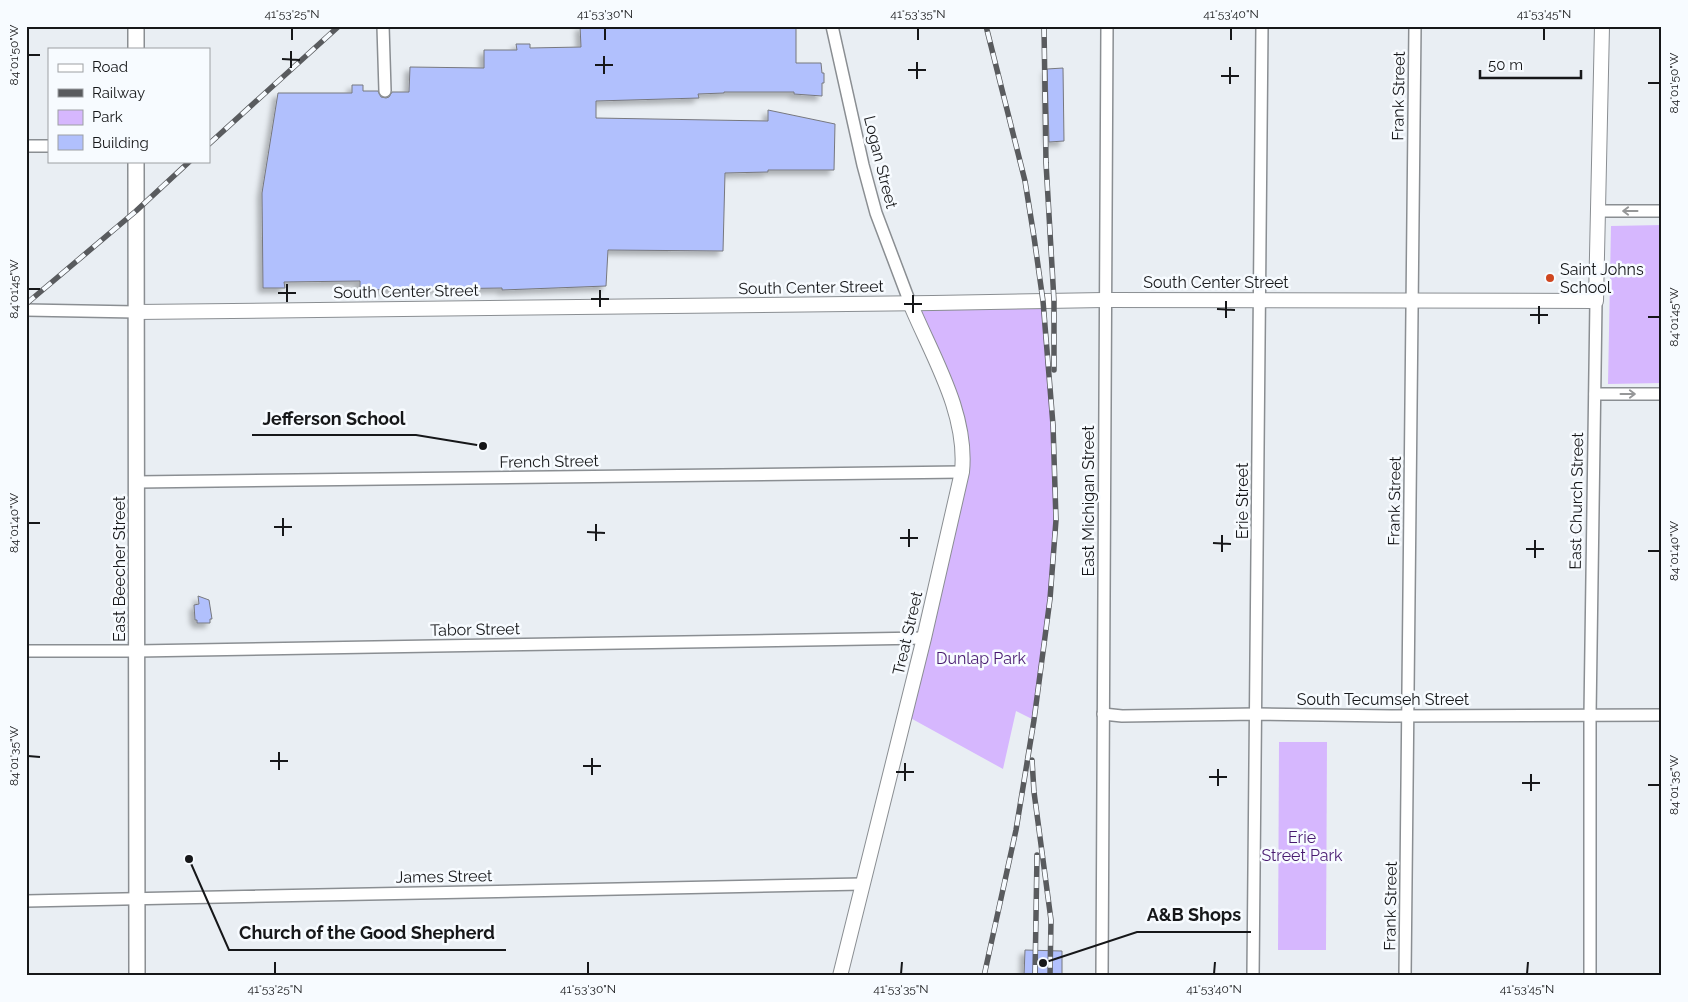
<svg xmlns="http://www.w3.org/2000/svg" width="1688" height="1002" viewBox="0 0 1688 1002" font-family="Raleway,sans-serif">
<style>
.green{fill:#d6b7fe}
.building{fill:#b1c0fd;stroke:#77787e;filter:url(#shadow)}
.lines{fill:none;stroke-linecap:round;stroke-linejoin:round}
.minor-casing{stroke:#8a8e92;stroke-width:14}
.tertiary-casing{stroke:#8a8e92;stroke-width:16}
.secondary-casing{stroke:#8a8e92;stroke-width:18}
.minor{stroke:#fff;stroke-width:11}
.tertiary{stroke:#fff;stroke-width:14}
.secondary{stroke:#fff;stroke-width:15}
.rail-casing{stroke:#595b5e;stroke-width:5.5}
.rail{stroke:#f7fbff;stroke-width:4;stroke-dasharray:11;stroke-linecap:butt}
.oneway{stroke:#969798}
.ticks{fill:none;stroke:#161719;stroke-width:2}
.poi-dot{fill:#cf461f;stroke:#f7fbff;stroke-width:2}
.labels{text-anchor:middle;stroke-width:5;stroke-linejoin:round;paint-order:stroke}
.street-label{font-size:16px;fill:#161719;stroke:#f7fbff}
.poi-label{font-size:16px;fill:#161719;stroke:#f7fbff;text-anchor:start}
.park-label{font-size:16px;fill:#481a70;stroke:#f7fbff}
.leader{fill:none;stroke:#161719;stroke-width:2}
.callout-dot{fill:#161719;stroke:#f7fbff;stroke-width:2}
.callout-label{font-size:18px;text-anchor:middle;font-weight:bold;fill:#161719;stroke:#f7fbff;stroke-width:5;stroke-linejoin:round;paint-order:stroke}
.neatline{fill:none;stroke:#161719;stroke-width:2}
.ticks-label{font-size:12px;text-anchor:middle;fill:#161719}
</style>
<defs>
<filter id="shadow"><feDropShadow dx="-4.5" dy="4.5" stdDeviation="2.5" flood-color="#0004"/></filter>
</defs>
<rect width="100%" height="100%" fill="#e9eef3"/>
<!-- green -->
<g class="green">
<path d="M1662,225v158l-54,1 3,-158z"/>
<path d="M1043,301l10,124 3,95 -6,79 -16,121 -18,-9 -13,58 -98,-54 19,-77 37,-201 -51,-134z"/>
<path d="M1279,742h48l-1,208h-48z"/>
</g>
<!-- building -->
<g class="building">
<path d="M580,26h216v37h25l1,10h2v10h-2v13l-28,-2v-2h-70v1l-26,1 1,4 -103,3v17l172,3v-11l67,14 -1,46h-66v2l-43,1 -2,78 -115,-1 -2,36 -104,4v-2l-142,2v-9l-76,1 1,6h-22l-1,-95 16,-100h74v-8h11v6h15l3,6 5,1 3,-1 3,-5h17l1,-25 74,1v-18h33l-1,-6h14v4l51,-1z"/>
<path d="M1063,68l1,73 -15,1 -2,-73z"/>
<path d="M198,596l11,4 3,19h-2v4h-13v-3h-2l-1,-15 5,-1z"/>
<path d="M1025,950l37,1v25h-38z"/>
</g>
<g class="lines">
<defs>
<g id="minor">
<path d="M383,26l2,65"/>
<path d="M832,26l31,139 13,48 34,90"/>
<path d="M26,146h23"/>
<path d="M1597,211h65"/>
<path d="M26,310l110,2"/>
<path d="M1595,394h67"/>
<path d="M137,482l825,-10"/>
<path d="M26,651h111l787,-13"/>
<path d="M1103,714l19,2 135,-2 134,2 271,-1"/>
<path d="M26,901l836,-17"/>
<path d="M1102,976l5,-950"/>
<path d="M1253,976l9,-950"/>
<path d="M1405,976l10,-950"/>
<path d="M1590,976v-261l6,-414"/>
</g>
<g id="tertiary">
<path d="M136,312l797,-9 171,-3 492,1 6,-275"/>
<path d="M840,976l84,-338 38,-166c6,-59 -30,-116 -52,-169"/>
</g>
<g id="secondary">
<path d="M136,26v23"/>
<path d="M136,161l1,815"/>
</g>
</defs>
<!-- minor casing -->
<use href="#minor" class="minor-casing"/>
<!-- tertiary casing -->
<use href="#tertiary" class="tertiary-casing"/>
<!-- secondary casing -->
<use href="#secondary" class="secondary-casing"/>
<!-- minor -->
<use href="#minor" class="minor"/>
<!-- tertiary -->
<use href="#tertiary" class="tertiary"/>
<!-- secondary -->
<use href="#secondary" class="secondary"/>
<defs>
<g id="rail">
<path d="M1044,26l2,137 8,138v69"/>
<path d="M209,144l130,-118"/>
<path d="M26,304l110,-93 54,-50"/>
<path d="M1032,760l2,32 17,128 -1,56"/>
<path d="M984,976l32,-146 18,-110 16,-121 6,-79 -3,-95 -10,-124 -9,-64 -9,-56 -39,-155"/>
<path d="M1035,976l2,-121"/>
</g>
</defs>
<!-- rail casing -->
<use href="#rail" class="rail-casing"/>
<!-- rail -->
<use href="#rail" class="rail"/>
</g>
<!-- one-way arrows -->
<defs><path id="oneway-shaft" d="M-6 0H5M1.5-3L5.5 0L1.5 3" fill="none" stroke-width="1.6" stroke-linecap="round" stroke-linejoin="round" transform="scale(1.25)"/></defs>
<g class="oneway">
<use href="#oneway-shaft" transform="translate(1630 211) rotate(-180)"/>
<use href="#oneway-shaft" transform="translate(1628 394)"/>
</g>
<!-- ticks -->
<path class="ticks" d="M292,40v-12M605,40v-12M918,40v-12M1231,40v-12M1544,40v-12M28,55h12M282,59l18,1M595,65h18M291,68v-17M908,70h18M604,74v-18M1221,76h18M917,79v-17M1648,83h12M1230,84v-17M28,289h12M278,293h18M591,299h18M287,302v-18M904,304h18M600,307v-17M1217,309l18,1M913,313v-18M1530,315h18M1648,317h12M1226,318v-17M1539,324v-18M28,523h12M274,527h18M587,532l18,1M283,536v-18M900,538h18M596,541v-17M1213,543l18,1M909,547v-18M1526,549h18M1648,551h12M1222,552v-17M1535,558v-18M28,756l12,1M270,761h18M583,766h18M279,770v-18M896,772h18M592,775v-17M1209,777h18M905,781v-18M1522,783h18M1648,785h12M1218,786v-17M1531,791v-17M275,974v-12M588,974v-12M901,974l1,-12M1214,974l1,-12M1527,974l1,-12"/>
<!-- markers -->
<circle class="poi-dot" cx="1550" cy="278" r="5"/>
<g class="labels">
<!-- street labels -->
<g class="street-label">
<text transform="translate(1398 96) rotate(-89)" y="6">Frank Street</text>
<text transform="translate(881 162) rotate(76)" y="6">Logan Street</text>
<text x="1216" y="288">South Center Street</text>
<text transform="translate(811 287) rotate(-1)" y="6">South Center Street</text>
<text transform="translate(406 291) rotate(-1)" y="6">South Center Street</text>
<text transform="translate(549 461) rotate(-1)" y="6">French Street</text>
<text transform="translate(1088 501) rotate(-90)" y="6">East Michigan Street</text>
<text transform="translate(1242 501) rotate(-90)" y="6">Erie Street</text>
<text transform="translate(1394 501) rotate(-89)" y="6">Frank Street</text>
<text transform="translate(1576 501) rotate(-89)" y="6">East Church Street</text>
<text transform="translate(119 569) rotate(-90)" y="6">East Beecher Street</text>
<text transform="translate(475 629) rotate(-1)" y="6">Tabor Street</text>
<text transform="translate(907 633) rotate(-77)" y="6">Treat Street</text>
<text x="1383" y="705">South Tecumseh Street</text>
<text transform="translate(444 876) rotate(-1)" y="6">James Street</text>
<text transform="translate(1390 906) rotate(-89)" y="6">Frank Street</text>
</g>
<!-- poi labels -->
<g class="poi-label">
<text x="1560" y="275">Saint Johns<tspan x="1560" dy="18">School</tspan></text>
</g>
<!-- park labels -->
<g class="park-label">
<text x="981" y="664">Dunlap Park</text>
<text x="1302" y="843">Erie<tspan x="1302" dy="18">Street Park</tspan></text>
</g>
</g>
<!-- callouts -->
<path class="leader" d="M483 446L416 435H252M1043 963L1137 932H1251M189 859L229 950H506"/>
<g class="callout-dot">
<circle cx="483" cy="446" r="5"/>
<circle cx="1043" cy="963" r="5"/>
<circle cx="189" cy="859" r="5"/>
</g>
<g class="callout-label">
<text x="334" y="425">Jefferson School</text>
<text x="1194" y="921">A&amp;B Shops</text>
<text x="367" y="939">Church of the Good Shepherd</text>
</g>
<!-- border -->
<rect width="1688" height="1002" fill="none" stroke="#f7fbff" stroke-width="55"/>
<!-- legend -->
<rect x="48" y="48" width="162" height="115" fill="#f7fbff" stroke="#9da0a3"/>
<rect x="58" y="64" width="25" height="8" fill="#ffffff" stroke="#9da0a3"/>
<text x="92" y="72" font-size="15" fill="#161719">Road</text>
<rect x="58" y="89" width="25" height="8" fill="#595b5e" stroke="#9da0a3"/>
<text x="92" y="98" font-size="15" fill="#161719">Railway</text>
<rect x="58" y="110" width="25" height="15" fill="#d6b7fe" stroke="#9da0a3"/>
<text x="92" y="122" font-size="15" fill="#161719">Park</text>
<rect x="58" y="135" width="25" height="15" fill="#b1c0fd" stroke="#9da0a3"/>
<text x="92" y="148" font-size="15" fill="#161719">Building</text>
<!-- scale -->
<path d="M1480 70v8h101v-8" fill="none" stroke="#161719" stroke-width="2.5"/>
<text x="1488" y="70" font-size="15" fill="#161719" stroke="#f7fbff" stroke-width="4" paint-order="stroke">50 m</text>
<rect x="28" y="28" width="1632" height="946" class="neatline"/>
<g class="ticks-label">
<text x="292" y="18">41°53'25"N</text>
<text x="605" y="18">41°53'30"N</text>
<text x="918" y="18">41°53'35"N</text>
<text x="1231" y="18">41°53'40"N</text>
<text x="1544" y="18">41°53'45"N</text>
<text transform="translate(14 55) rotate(-90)" y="4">84°01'50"W</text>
<text transform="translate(1674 83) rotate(-90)" y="4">84°01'50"W</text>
<text transform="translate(14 289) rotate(-90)" y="4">84°01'45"W</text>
<text transform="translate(1674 317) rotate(-90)" y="4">84°01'45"W</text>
<text transform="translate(14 523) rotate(-90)" y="4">84°01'40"W</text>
<text transform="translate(1674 551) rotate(-90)" y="4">84°01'40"W</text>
<text transform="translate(14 756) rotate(-90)" y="4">84°01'35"W</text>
<text transform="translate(1674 785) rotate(-90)" y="4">84°01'35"W</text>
<text x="275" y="993">41°53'25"N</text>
<text x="588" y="993">41°53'30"N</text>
<text x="901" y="993">41°53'35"N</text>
<text x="1214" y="993">41°53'40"N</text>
<text x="1527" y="993">41°53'45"N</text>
</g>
</svg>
